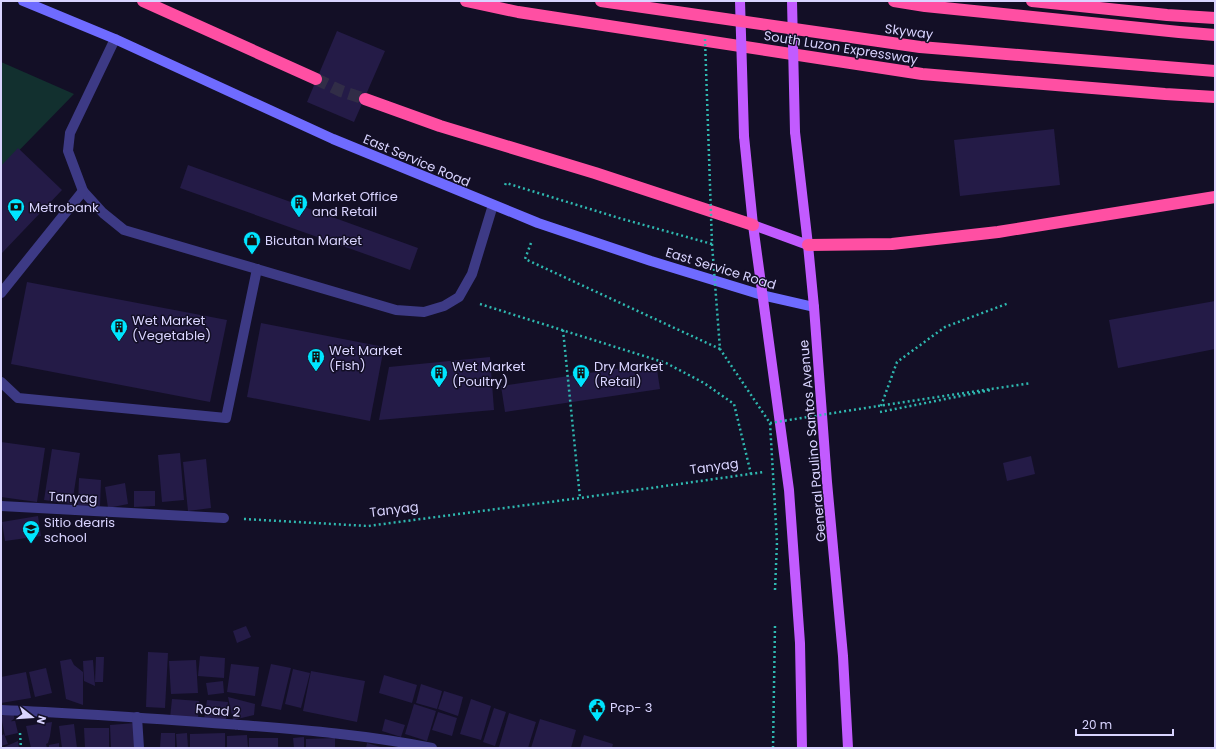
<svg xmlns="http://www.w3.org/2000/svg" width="1216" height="749" viewBox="0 0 1216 749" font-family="Poppins,sans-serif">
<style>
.green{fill:#12302f}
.building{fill:#241b47}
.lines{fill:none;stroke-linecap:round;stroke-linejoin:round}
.motorway-tunnel{stroke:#312d47;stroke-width:12;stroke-dasharray:12 6;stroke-linecap:butt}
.path{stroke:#2fb8b0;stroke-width:2.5;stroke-dasharray:2 3;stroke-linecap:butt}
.service{stroke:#3d3a85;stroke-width:10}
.minor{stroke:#3d3a85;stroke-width:10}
.secondary{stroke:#6f6bff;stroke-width:10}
.primary{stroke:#c25bff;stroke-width:10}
.motorway{stroke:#ff4fa3;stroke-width:12}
.path-bridge{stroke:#2fb8b0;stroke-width:2.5;stroke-dasharray:2 3;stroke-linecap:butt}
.primary-bridge{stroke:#c25bff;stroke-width:10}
.motorway-bridge{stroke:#ff4fa3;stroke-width:12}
.labels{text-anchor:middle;stroke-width:3;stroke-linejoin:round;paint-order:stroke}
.street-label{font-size:13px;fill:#d9d4ff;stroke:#130f26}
.poi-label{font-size:13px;fill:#d9d4ff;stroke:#130f26;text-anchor:start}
</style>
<rect width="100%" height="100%" fill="#130f26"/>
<!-- green -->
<path class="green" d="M1,62l73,32 -73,75z"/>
<!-- building -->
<g class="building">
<path d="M337,31l48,20 -31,71 -47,-20z"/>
<path d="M1054,129l6,56 -100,11 -6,-56z"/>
<path d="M18,148l44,42 -61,64v-88z"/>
<path d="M188,165l230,83 -8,22 -230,-82z"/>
<path d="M27,282l200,38 -17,82 -199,-38z"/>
<path d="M1215,301v48l-97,19 -9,-48z"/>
<path d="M261,323l123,24 -14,74 -123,-24z"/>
<path d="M490,357l4,53 -115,10 10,-53z"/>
<path d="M656,363l4,26 -155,23 -4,-26z"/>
<path d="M1,442l44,6 -8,54 -36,-5z"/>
<path d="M52,449l28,4 -8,51 -28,-4z"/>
<path d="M180,453l4,47 -22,2 -4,-47z"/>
<path d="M1031,456l4,18 -28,7 -4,-18z"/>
<path d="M206,459l5,49 -23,3 -5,-49z"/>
<path d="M79,478l22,2 -1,26 -22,-1z"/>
<path d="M125,483l3,21 -20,4 -3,-21z"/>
<path d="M134,491h21v15l-21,1z"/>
<path d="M38,516l3,20 -36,5 -3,-19z"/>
<path d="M246,626l5,11 -14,6 -4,-12z"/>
<path d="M148,652l20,1 -3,55 -19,-1z"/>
<path d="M200,656l25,2 -1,20 -26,-2z"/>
<path d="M96,657h8l-1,25h-8z"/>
<path d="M71,659l3,6 9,7v33l-17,-6 -6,-38z"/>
<path d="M93,660l2,26 -11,-5 -1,-20z"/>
<path d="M196,660l2,33 -27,1 -2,-33z"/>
<path d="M231,664l28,3 -4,29 -28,-4z"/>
<path d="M271,664l20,4 -10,42 -20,-4z"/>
<path d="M46,668l6,25 -17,4 -6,-25z"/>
<path d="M293,669l17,4 -9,35 -16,-4z"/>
<path d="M311,671l54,10 -8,41 -54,-11z"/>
<path d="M26,672l5,26 -30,5v-26z"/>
<path d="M384,675l33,10 -5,18 -33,-10z"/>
<path d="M223,681l1,12 -16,2 -2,-12z"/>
<path d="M421,684l21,7 -5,18 -21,-6z"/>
<path d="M444,691l19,6 -5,19 -20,-7z"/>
<path d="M228,697l27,7 -1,11 -21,5z"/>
<path d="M172,699l27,2 -1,19 -28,-2z"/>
<path d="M471,699l20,7 -10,34 -21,-6z"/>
<path d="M207,700l21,2 -2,20 -22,-2z"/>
<path d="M414,704l22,7 -9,30 -22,-7z"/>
<path d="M494,708l12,4 -11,34 -12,-4z"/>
<path d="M13,712l5,21 -13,3 -4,-20z"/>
<path d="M438,712l19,6 -5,18 -20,-6z"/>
<path d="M509,713l27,9 -8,26 -29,-1z"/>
<path d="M385,719l20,6 -4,12 -19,-6z"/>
<path d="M540,719l36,11 -5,18h-40z"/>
<path d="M52,722l-2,14 -2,7 -2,1 1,4h-16l-5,-22z"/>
<path d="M135,723l1,25h-25l-1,-23z"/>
<path d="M74,724l3,24h-15l-3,-22z"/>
<path d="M84,728h25v20h-24z"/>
<path d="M161,733h14v15h-15z"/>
<path d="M187,733l1,15h-11l-1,-14z"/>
<path d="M225,733v15h-35v-14z"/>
<path d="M4,734l4,10 -7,2v-10z"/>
<path d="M247,735l1,13h-21v-12z"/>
<path d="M584,735l29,9 -1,4h-32z"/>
<path d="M304,737v11h-10l-1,-10z"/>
<rect x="249" y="738" width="29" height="10"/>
<path d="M335,738v10h-29v-9z"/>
<path d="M18,741l1,7h-17z"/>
<path d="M59,743v5h-10v-3z"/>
<path d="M367,743l17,5h-18z"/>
</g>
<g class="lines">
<!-- motorway-tunnel -->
<path class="motorway-tunnel" d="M316,79l25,12 24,8"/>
<!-- path -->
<g class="path">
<path d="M505,185l1,-2 113,35 93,26"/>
<path d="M531,243l-6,16 195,90"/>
<path d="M480,304l186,59 38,20 30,21 17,70"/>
<path d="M563,330l17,168"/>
<path d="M878,406l153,-23"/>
<path d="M881,406l16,-44 48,-35 64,-24"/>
<path d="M880,412l111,-22"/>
<path d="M244,519l124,7 212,-28 184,-26"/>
<path d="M20,733l1,15"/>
<path d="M773,748l2,-123"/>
</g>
<!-- service -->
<g class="service">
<path d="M115,39l-45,94 -2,18 15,40 20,22 21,17 272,80 28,2 20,-6 15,-9 13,-23 21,-69"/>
<path d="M1,293l82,-102"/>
<path d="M1,382l17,16 208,20 31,-149"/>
</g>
<!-- minor -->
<g class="minor">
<path d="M1,506l223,12"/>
<path d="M1,710c80,3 159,9 239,15 64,5 128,10 192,23"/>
<path d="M137,717l2,31"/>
</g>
<!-- secondary -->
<path class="secondary" d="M23,1l92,38 218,100 205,84 113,38 111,34 52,12"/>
<!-- primary -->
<g class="primary">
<path d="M795,132l13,113 6,62 13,175 16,174 5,92"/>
<path d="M744,136l9,89 36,265 11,153 2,105"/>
<path d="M753,225l55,20"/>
</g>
<!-- motorway -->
<g class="motorway">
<path d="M143,1l173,78"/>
<path d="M466,1l52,11 404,62 243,20 50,3"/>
<path d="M894,1l31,5 254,26 36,3"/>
<path d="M1032,1l135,14 48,3"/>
<path d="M365,99l75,27 155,47 158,52"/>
<path d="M808,245l84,-1 106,-12 217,-35"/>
</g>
<!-- path-bridge -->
<g class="path-bridge">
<path d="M705,39l7,205 8,105 50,74 7,119 -2,48"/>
<path d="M770,423l108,-17"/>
</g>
<!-- primary-bridge -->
<g class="primary-bridge">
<path d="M740,1l4,135"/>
<path d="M792,1l3,131"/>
</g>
<!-- motorway-bridge -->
<path class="motorway-bridge" d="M601,1l319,46 295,24"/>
</g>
<!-- icons -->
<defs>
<symbol id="building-pin" viewBox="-11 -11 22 30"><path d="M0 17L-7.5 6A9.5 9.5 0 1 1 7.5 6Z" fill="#00e5ff" stroke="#130f26"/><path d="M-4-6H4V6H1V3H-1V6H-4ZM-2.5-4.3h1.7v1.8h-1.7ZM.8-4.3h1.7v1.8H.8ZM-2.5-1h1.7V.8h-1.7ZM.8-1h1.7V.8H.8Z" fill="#111"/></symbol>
<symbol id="bank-pin" viewBox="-11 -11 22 30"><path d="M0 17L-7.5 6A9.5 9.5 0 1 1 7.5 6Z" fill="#00e5ff" stroke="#130f26"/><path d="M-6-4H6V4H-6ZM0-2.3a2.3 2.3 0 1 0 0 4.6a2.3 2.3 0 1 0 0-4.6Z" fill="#111"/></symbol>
<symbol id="shop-pin" viewBox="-11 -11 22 30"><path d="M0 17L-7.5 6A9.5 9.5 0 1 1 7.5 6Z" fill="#00e5ff" stroke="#130f26"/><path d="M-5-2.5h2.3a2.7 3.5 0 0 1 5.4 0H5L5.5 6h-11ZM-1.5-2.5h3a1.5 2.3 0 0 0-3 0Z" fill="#111"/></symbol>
<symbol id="school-pin" viewBox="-11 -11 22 30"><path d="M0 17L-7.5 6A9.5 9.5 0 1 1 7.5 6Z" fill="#00e5ff" stroke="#130f26"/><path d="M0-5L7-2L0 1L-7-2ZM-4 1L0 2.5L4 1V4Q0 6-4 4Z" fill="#111"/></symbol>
<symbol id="civic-pin" viewBox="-11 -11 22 30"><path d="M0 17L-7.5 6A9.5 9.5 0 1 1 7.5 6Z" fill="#00e5ff" stroke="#130f26"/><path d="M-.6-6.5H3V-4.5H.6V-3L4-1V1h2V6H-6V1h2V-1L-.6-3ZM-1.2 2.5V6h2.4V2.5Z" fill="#111"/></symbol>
</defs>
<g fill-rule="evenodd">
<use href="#building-pin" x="289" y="193" width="20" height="27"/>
<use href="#bank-pin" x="6" y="197" width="20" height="27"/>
<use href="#shop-pin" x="242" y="230" width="20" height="27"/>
<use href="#building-pin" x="109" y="317" width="20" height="27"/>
<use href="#building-pin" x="306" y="347" width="20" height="27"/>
<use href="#building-pin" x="429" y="363" width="20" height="27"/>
<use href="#building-pin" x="571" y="363" width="20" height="27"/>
<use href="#school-pin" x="21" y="519" width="20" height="27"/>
<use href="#civic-pin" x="587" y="697" width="20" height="27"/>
</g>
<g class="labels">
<!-- street labels -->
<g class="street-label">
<text transform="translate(909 31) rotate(7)" y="5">Skyway</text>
<text transform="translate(841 47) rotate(9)" y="5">South Luzon Expressway</text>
<text transform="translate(417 160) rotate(23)" y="5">East Service Road</text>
<text transform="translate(721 268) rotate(17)" y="5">East Service Road</text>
<text transform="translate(812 441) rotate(-95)" y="5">General Paulino Santos Avenue</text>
<text transform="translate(714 466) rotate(-8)" y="5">Tanyag</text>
<text transform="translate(73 497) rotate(3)" y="5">Tanyag</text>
<text transform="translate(394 509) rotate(-7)" y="5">Tanyag</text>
<text transform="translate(218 710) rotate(5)" y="5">Road 2</text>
</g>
<!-- poi labels -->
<g class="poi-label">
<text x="312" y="201">Market Office<tspan x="312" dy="15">and Retail</tspan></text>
<text x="29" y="212">Metrobank</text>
<text x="265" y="245">Bicutan Market</text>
<text x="132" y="325">Wet Market<tspan x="132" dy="15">(Vegetable)</tspan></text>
<text x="329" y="355">Wet Market<tspan x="329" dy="15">(Fish)</tspan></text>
<text x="452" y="371">Wet Market<tspan x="452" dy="15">(Poultry)</tspan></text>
<text x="594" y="371">Dry Market<tspan x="594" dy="15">(Retail)</tspan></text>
<text x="44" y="527">Sitio dearis<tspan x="44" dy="15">school</tspan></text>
<text x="610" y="712">Pcp- 3</text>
</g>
</g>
<!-- border -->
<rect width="1216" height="749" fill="none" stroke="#d9d4ff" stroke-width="4"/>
<!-- north arrow -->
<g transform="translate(32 717) rotate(107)" stroke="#130f26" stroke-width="3" paint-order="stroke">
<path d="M0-3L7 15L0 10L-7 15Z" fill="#d9d4ff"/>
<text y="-6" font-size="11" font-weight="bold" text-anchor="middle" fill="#d9d4ff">N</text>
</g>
<!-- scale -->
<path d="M1076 729v6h97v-6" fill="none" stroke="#d9d4ff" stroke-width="2"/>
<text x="1082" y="729" font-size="12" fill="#d9d4ff" stroke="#130f26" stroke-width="3" paint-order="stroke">20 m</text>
</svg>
